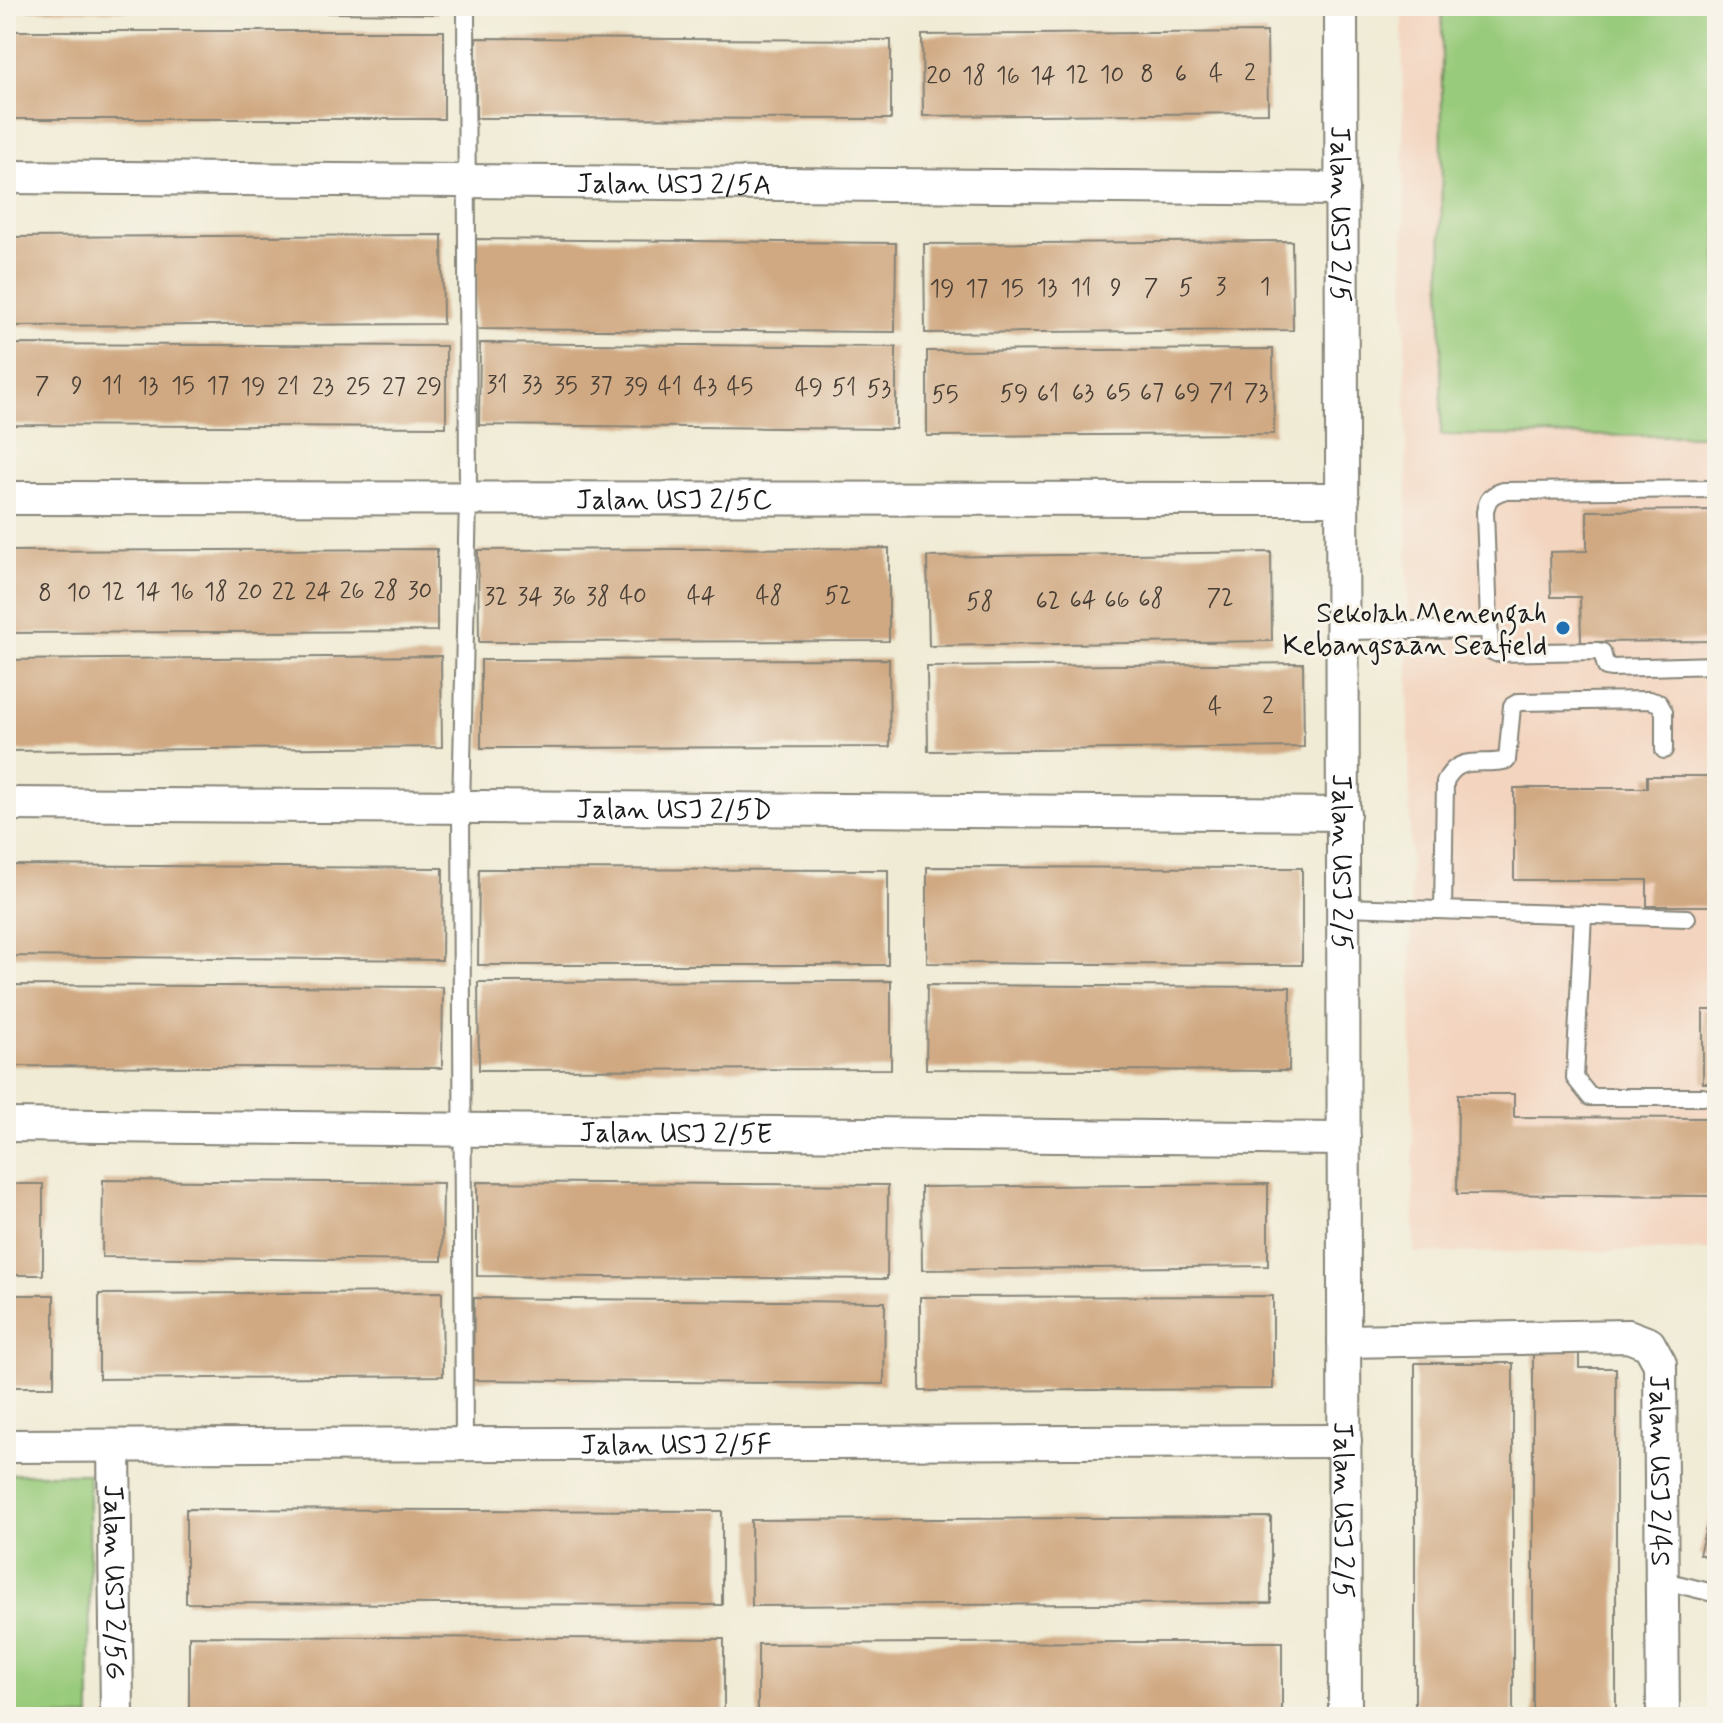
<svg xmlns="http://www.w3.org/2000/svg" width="1723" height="1723" viewBox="0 0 1723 1723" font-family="Mynerve,sans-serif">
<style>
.built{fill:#f3d4bf}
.green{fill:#99cb7c;stroke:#5a744c;stroke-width:2}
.building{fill:#d0a982}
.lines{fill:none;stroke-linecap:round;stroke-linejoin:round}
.lane-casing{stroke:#868478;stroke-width:20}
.street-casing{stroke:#868478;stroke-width:36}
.lane{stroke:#fff;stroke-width:16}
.street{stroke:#fff;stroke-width:32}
.poi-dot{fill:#1f6fb2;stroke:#f7f3e8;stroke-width:3}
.labels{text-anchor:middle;stroke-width:6;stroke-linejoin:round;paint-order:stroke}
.number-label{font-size:24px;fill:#493f36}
.street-label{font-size:28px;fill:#1c1c1c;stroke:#f7f3e8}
.poi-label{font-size:28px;fill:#1c1c1c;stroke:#f7f3e8;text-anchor:end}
</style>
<rect width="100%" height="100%" fill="#f7f3e8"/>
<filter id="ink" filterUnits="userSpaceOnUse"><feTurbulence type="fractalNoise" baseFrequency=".0125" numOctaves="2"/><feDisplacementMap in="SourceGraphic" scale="16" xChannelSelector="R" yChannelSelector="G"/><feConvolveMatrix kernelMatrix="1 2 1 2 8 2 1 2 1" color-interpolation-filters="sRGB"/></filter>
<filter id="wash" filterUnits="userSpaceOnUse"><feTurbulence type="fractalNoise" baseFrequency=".006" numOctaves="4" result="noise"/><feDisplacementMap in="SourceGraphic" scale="32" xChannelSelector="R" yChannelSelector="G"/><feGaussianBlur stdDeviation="1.8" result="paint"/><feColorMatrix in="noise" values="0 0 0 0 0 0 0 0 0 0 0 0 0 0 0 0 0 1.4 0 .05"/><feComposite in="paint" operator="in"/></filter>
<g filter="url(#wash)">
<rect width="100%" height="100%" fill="#f0ebd4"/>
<!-- built -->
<path class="built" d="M1402,6h315v1244l-303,3z"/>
<!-- green -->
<g class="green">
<path d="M1442,6h275v430l-276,-1z"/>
<path d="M6,1474h83l1,243h-84z"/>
</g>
<g id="blocks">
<!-- building -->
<g class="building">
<path d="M6,6h432v8l-432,-4z"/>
<rect x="923" y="6" width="344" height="5"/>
<rect x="6" y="31" width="438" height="88"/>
<path d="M1267,32l1,81 -345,3 -1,-81z"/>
<path d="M476,38l415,2v79l-415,-1z"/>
<path d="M442,235l1,89 -437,2v-89z"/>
<path d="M476,239l420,4 -1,89 -420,-3z"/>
<path d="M1292,241l1,89 -368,3 -1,-89z"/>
<path d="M480,343l416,4v82l-417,-4z"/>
<path d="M6,344l440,2v81l-440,-2z"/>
<path d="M1273,349l1,85 -347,2v-85z"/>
<path d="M1717,510v131l-136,1 -1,-45h-29l-1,-45 37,-1v-40z"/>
<path d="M889,548v93l-410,1 -1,-92z"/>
<path d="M437,549v82l-431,2v-82z"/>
<path d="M1271,552l1,89 -343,5 -2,-89z"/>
<path d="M441,656l1,91 -436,4v-91z"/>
<path d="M889,659l1,88 -409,1v-88z"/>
<path d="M1303,663l1,84 -376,4 -1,-84z"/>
<path d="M1647,776h70v130h-70v-26h-133v-92h133z"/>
<path d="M6,865l437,3 -1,92 -436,-4z"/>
<path d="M927,867l375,1v97l-375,-2z"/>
<path d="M479,869l409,1v95h-410z"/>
<path d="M891,981v88l-412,1 -1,-88z"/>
<path d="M6,985l437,2 -1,81 -436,-2z"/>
<path d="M927,985l363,2 -1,84 -363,-2z"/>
<rect x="1703" y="1010" width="14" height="73"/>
<path d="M1458,1094h56v23l198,1 -1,78 -254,-2z"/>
<path d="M103,1180l340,3 -1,78 -340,-4z"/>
<path d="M477,1182l411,3 -1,94 -410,-3z"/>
<rect x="6" y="1184" width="37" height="91"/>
<path d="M1268,1184v82l-346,4 -1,-83z"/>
<path d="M442,1292l1,84 -344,3v-85z"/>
<rect x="6" y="1295" width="48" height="92"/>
<path d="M1273,1296v93l-353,2v-94z"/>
<path d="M474,1298l411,4 -1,82 -411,-4z"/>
<path d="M1533,1347h46v21h37v349h-83z"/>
<rect x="1415" y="1363" width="98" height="354"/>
<path d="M1716,1491l1,1v68l-18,-6z"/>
<path d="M186,1509l536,2v94l-536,-2z"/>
<path d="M1271,1517v86l-519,3 -1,-86z"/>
<path d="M189,1636l535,3v78h-535z"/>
<path d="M1132,1642h150v75h-524v-73z"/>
</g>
</g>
</g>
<g filter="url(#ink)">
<use href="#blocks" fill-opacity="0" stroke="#868478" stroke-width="2"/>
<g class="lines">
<defs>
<g id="lane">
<path d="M1717,489l-214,2c-12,4 -16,8 -18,21l5,138 6,3 100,-2 6,1 4,15 5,1 106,-3"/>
<path d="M1343,631l145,-2"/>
<path d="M1344,907l343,11"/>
<path d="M1443,910l2,-128c13,-29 37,-15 62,-22l5,-54 7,-4 130,-2 10,3 5,9v38"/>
<path d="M1583,914l-8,164 15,19h113"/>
<path d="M464,1444l-3,-636 7,-310 -2,-492"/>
<path d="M1661,1580l56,14"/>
</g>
<g id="street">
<path id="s1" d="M1341,6l4,1711"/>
<path id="s2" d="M6,177l1336,12"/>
<path id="s3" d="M6,498l1337,1"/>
<path id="s4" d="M6,804c446,4 892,4 1338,10"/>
<path id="s5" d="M6,1125l1338,14"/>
<path id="s6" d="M1344,1341l284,-5 21,8 11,20 3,353"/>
<path id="s7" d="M6,1446l1339,-5"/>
<path id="s8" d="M114,1446l3,271"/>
</g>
</defs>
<!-- lane casing -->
<use href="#lane" class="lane-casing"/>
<!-- street casing -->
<use href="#street" class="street-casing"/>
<!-- lane -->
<use href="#lane" class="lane"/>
<!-- street -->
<use href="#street" class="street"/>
</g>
</g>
<!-- markers -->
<circle class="poi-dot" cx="1563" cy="628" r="8"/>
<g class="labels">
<!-- number labels -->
<g class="number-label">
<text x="1250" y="80">2</text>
<text x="1147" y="81">8</text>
<text x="1181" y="81">6</text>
<text x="1216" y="81">4</text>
<text x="1077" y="82">12</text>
<text x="1112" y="82">10</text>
<text x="939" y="83">20</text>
<text x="974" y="83">18</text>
<text x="1008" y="83">16</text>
<text x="1043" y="83">14</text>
<text x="1221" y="294">3</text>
<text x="1265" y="294">1</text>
<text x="1047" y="295">13</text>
<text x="1081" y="295">11</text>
<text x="1116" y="295">9</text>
<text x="1151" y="295">7</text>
<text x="1186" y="295">5</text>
<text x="942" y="296">19</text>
<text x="977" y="296">17</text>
<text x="1012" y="296">15</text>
<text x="497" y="392">31</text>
<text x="532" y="392">33</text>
<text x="42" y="393">7</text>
<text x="77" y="393">9</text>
<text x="112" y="393">11</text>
<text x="148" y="393">13</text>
<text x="183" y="393">15</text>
<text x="218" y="393">17</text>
<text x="566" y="393">35</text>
<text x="601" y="393">37</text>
<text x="253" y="394">19</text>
<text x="288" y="394">21</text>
<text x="323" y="394">23</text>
<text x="358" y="394">25</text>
<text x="394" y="394">27</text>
<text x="429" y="394">29</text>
<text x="636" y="394">39</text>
<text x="670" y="394">41</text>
<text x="705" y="394">43</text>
<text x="740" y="394">45</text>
<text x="809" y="395">49</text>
<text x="844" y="395">51</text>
<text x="879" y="396">53</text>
<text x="1083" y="400">63</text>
<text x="1118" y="400">65</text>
<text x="1152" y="400">67</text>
<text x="1187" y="400">69</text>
<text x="1221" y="400">71</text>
<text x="1256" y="400">73</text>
<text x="1014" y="401">59</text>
<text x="1048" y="401">61</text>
<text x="945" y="402">55</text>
<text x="352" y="598">26</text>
<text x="386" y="598">28</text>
<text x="420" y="598">30</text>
<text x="113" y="599">12</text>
<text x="148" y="599">14</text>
<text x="182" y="599">16</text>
<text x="216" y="599">18</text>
<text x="250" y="599">20</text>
<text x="284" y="599">22</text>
<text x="318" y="599">24</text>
<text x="45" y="600">8</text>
<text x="79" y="600">10</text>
<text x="633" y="603">40</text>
<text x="701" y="603">44</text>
<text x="769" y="603">48</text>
<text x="838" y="603">52</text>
<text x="496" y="604">32</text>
<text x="530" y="604">34</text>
<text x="564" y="604">36</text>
<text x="598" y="604">38</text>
<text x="1220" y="605">72</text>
<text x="1151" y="606">68</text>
<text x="1083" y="607">64</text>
<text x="1117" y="607">66</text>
<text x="1048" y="608">62</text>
<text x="980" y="609">58</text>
<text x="1268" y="713">2</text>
<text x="1215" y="714">4</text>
</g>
<!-- street labels -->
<g class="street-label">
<text dy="10" stroke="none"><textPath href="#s2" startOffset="668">Jalan USJ 2/5A</textPath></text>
<text dy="10" stroke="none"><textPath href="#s1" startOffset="208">Jalan USJ 2/5</textPath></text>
<text dy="10" stroke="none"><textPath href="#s3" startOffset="668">Jalan USJ 2/5C</textPath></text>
<text dy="10" stroke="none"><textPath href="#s4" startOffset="668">Jalan USJ 2/5D</textPath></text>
<text dy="10" stroke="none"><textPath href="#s1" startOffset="856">Jalan USJ 2/5</textPath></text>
<text dy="10" stroke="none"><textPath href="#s5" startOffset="670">Jalan USJ 2/5E</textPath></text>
<text dy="10" stroke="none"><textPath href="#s7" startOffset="670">Jalan USJ 2/5F</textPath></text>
<text dy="10" stroke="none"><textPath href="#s6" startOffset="436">Jalan USJ 2/4S</textPath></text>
<text dy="10" stroke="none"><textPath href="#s1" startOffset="1504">Jalan USJ 2/5</textPath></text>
<text dy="10" stroke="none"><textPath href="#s8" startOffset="136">Jalan USJ 2/5G</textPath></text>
</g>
<!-- poi labels -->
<g class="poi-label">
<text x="1547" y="622">Sekolah Menengah<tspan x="1547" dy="32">Kebangsaan Seafield</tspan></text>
</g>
</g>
<!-- margin -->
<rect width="1723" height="1723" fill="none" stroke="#f7f3e8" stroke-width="32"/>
</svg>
